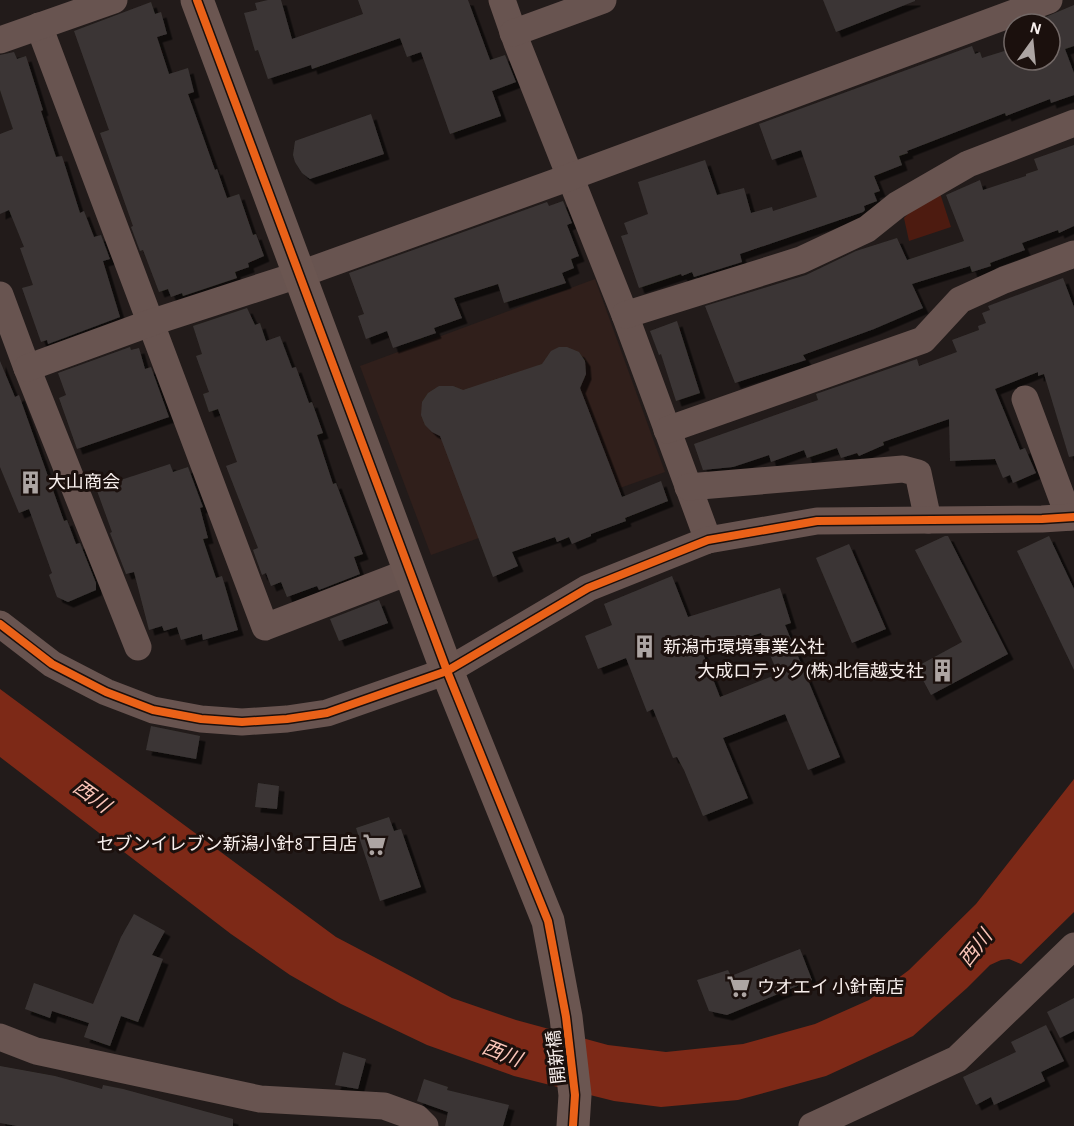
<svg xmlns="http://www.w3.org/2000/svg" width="1074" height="1126" viewBox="0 0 1074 1126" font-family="'Alegreya Sans','Noto Sans JP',sans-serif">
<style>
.built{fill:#301f1b}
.green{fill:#4d1b10}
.water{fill:#7d2917}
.building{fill:#3b3635;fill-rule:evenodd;filter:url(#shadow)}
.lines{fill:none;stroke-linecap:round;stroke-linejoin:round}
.street{stroke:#685450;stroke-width:27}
.secondary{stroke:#6b5651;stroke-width:33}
.cycleway-casing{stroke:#1b100d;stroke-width:11}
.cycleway{stroke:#ea6118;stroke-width:8}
.labels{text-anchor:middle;stroke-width:6;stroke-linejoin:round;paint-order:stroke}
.poi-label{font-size:18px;fill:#f8efed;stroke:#1b100d;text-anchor:start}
.street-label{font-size:18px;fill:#f8efed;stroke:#1b100d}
.water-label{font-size:20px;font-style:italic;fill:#fac4b8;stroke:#1b100d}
</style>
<defs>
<filter id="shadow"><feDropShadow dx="5.5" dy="5.5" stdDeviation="0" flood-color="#0009"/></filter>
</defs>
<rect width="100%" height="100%" fill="#221b1a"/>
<!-- built -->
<path class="built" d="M595,279l70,193 -234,83 -71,-189z"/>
<!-- green -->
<path class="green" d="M939,190l12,37 -42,14 -5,-23 19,-19z"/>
<!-- water -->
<path class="water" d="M0,689l336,248 116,61 64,22 92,25 58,7 77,-8 72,-20 54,-24 40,-30 67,-66 98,-125v133l-53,52 -12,-5 -8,1 -11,5 -23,23 -54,48 -87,40 -88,24 -77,7 -47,-6 -100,-25 -87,-31 -86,-41 -51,-29 -59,-41 -231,-177z"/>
<!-- building -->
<g class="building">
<path d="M268,0h13l11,39 71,-25 -5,-14h110l22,60 15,-5 11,27 -24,9 9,25 -51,18 -29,-82 -14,5 -7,-19 -88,31 -1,-4 -43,14 -10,-29 -3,1 -11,-38 13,-3 -2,-7z"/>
<path d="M823,0h92v1l-79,31z"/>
<path d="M151,2l4,12 6,-2 6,22 -10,3 12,37 19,-6 6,24 -6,2 27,76 2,-1 10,29 12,-4 14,41 3,-1 8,22 -16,7 1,4 -14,5 2,6 -54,18 -1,-3 -11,4 -3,-8 -9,3 -16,-42 -3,1 -9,-24 2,-1 -33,-93 9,-3 -35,-99z"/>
<path d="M1074,5v41l-9,3 9,24v22l-23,8 -1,-4 -44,17 -1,-3 -98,38 1,2 -9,3 3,9 -28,11 6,15 -6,2 3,8 -13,5 1,4 -2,2 -123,42 2,8 -48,15 -2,-5 -10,4 -1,-2 -42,14 -18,-52 7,-2 -4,-11 24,-9 -10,-32 67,-22 12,35 27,-7 7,25 21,-6 1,4 44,-14 -16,-47 -29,10 -13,-36 213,-78 3,8 5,-2 2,6 32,-10v12h36v-36h-21z"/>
<path d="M14,52l3,7 9,-3 17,54 -2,1 15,46 6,-1 18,57 4,-2 10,26 7,-2 9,24 -7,2 17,56 -72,27 -1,-4 -6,2 -19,-54 11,-3 -13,-37 4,-1 -15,-37 -9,4v-80l13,-5 -13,-39v-35z"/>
<path d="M371,114l13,40 -74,25 -8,-6 -7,-11 -2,-7 2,-14z"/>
<path d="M1074,145v81l-15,7 -1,-3 -36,13 3,7 -35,13 1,3 -19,6 -2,-6 -58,18 11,24 -49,21 -71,26 3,5 -71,23 -30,-77 101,-31 50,-24 41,-13 10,22 57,-19 -18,-46 34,-15 3,10 43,-14v-2l12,-4 -4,-11z"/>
<path d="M563,201l9,22 -5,2 12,31 -8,3 3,9 -12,5 4,10 -62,20 -6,-19 -44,14 8,20 -28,10 2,5 -43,15 -6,-17 -21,8 -8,-23 6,-2 -15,-41 198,-71 2,4z"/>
<path d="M1063,278l11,29v149l-5,1 -25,-83 -6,2v-4l-43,17 25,61 5,-2 11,25 -23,10 -3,-8 -7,3 -8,-19 -45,2 -1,-42 -66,23 1,3 -25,11 -2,-3 -16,5 -4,-10 -30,10 -3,-8 -33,12 -2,-7 -36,12 -30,3 -9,-26 124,-44 -2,-6 101,-35 2,7 38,-14 -5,-12 27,-10 -1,-4 8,-3 -4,-10 8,-3 -2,-4z"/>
<path d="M247,308l8,17 5,-2 6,18 14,-5 12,32 4,-1 13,36 3,-1 11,31 -6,2 16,49 3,-1 27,71 -9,3 6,17 -41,16 -2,-4 -30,11 -6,-15 -10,4 -5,-13 -4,2 -9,-25 5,-2 -32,-82 11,-4 -19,-53 -9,3 -6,-18 6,-2 -13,-36 6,-2 -9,-28z"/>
<path d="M677,321l23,72 -24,8 -15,-47 -2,1 -9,-24z"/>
<path d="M130,347l1,3 8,-2 6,21 6,-2 18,50 -92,32 -18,-51 7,-3 -8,-22z"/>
<path d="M559,347h8l12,5 6,9 1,13 -6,14 42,109 39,-16 7,20 -43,17 1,3 -35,13v2l-19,8 -3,-7 -12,5 -2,-5 -43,15 6,14 -25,11 -53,-141 -8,-4 -7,-7 -4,-10 1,-13 6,-9 11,-7h14l10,4 79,-26 9,-13z"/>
<path d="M0,361l15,36 4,-2 45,126 3,-1 9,24 4,-1 16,40v7l-28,12 -11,-5 -8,-22 3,-2 -23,-64 -10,4 -19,-46z"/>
<path d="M170,464l3,8 15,-5 15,40 -3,1 8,30 -5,1 13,39 6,-2 16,54 -35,10 -1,-6 -21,6 -4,-13 -13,4 -2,-5 -13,4 -15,-58 -8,2 -16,-41 2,-1 -16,-44z"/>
<path d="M945,536h3l60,118 -77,41 -15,-28 46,-25 -47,-92z"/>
<path d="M1049,536l25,53v81l-57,-119z"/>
<path d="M849,544l37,85 -34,14 -36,-85z"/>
<path d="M672,576l16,41 92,-29 11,35 -6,2 55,132 -32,13 -23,-56 -62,24 25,60 -45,18 -19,-46 -7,-13 -4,1 -20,-49 -6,3 -21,-54 -28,11 -13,-33 27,-11 -8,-21zM761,633l17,41 -58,23 -18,-46z"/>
<path d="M379,600l9,23 -49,18 -9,-22z"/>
<path d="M151,726l49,10 -4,23 -50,-9z"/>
<path d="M258,783l21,3 -2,23 -22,-2z"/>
<path d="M389,817l5,14 7,-2 20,58 -41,14 -24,-73z"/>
<path d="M134,914l31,17 -13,24 11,4 -25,63 -17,-6 -11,30 -26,-9 5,-14 -37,-12 -2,7 -25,-9 9,-26 59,21 28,-67z"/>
<path d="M800,949l12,31 -85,35 -18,-4 -12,-31 31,-10 3,6z"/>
<path d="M1074,998v33l-14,7 -13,-26z"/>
<path d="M1046,1025l18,36 -23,11 4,9 -51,24 -3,-8 -15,8 -13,-28 53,-25 -5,-10z"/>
<path d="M343,1052l23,7 -8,30 -23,-4z"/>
<path d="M0,1066l55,10 47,13 1,-4 20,4 110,30v7h-216l-17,-3z"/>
<path d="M424,1079l24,8 -1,3 62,15 -6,21h-58l3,-14 -31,-11z"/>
</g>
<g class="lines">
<!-- street -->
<g class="street">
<path d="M502,0l15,43 108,272 83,225"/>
<path d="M39,26l226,601 146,-56"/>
<path d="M513,33l90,-33"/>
<path d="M0,40l114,-40"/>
<path d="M0,295l27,73 111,279"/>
<path d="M625,315l176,-55 66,-31 30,-24 71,-41 106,-41"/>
<path d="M27,368l123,-45 148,-48 272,-98 479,-177"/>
<path d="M1025,399l44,118"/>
<path d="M667,430l256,-90 37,-40 44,-20 70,-26"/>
<path d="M688,487l215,-18 15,4 10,47"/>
<path d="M0,624l52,40 54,28 47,18 48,9 41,3 45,-3 40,-6 120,-42 141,-83 120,-48 109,-19 225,-2 32,-2"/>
<path d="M0,1037l36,14 224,48 124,7 33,12 8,8"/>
<path d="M812,1126l145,-67 117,-113"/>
</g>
<!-- secondary -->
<path class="secondary" d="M197,0l250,671 101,250 18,96 9,78 -2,31"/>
<defs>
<g id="cycleway">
<path d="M197,0l250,671 101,250 18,96 9,78 -2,31"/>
<path d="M0,624l52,40 54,28 47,18 48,9 41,3 45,-3 40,-6 120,-42 141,-83 120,-48 109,-19 225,-2 32,-2"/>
</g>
</defs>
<!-- cycleway casing -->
<use href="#cycleway" class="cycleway-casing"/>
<!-- cycleway -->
<use href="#cycleway" class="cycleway"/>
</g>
<!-- icons -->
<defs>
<symbol id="building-bare" viewBox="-9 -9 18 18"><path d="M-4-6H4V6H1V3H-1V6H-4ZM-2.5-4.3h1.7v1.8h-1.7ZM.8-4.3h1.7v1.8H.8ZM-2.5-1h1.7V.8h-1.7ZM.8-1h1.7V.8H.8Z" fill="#ada5a3" stroke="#1b100d" stroke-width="2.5" paint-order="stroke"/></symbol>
<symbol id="supermarket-bare" viewBox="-9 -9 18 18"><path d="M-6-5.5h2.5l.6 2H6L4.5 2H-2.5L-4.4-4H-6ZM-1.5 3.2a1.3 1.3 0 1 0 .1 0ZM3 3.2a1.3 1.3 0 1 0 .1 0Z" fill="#ada5a3" stroke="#1b100d" stroke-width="2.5" paint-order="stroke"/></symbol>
</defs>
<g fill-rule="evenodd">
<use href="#building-bare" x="14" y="466" width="33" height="33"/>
<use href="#building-bare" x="628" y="630" width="33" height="33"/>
<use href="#building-bare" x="926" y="654" width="33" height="33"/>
<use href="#supermarket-bare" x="358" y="828" width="33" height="33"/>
<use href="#supermarket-bare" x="722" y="970" width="33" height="33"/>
</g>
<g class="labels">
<!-- poi labels -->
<g class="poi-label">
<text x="48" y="488">大山商会</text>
<text x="663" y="653">新潟市環境事業公社</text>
<text x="924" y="677" text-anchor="end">大成ロテック(株)北信越支社</text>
<text x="357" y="850" text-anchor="end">セブンイレブン新潟小針8丁目店</text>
<text x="757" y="993">ウオエイ 小針南店</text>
</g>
<!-- street labels -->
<g class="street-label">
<text transform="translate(556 1057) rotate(-96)" y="6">開新橋</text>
</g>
<!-- water labels -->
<g class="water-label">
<text transform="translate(92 796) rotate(36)" y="7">西川</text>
<text transform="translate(975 948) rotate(-52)" y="7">西川</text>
<text transform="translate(502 1053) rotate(21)" y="7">西川</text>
</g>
</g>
<!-- north arrow -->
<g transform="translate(1032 42) rotate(15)"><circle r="28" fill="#1b100d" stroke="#736967" stroke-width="1.5"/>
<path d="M0-4.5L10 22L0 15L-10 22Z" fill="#ada5a3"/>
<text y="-9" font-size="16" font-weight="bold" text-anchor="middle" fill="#f8efed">N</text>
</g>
</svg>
